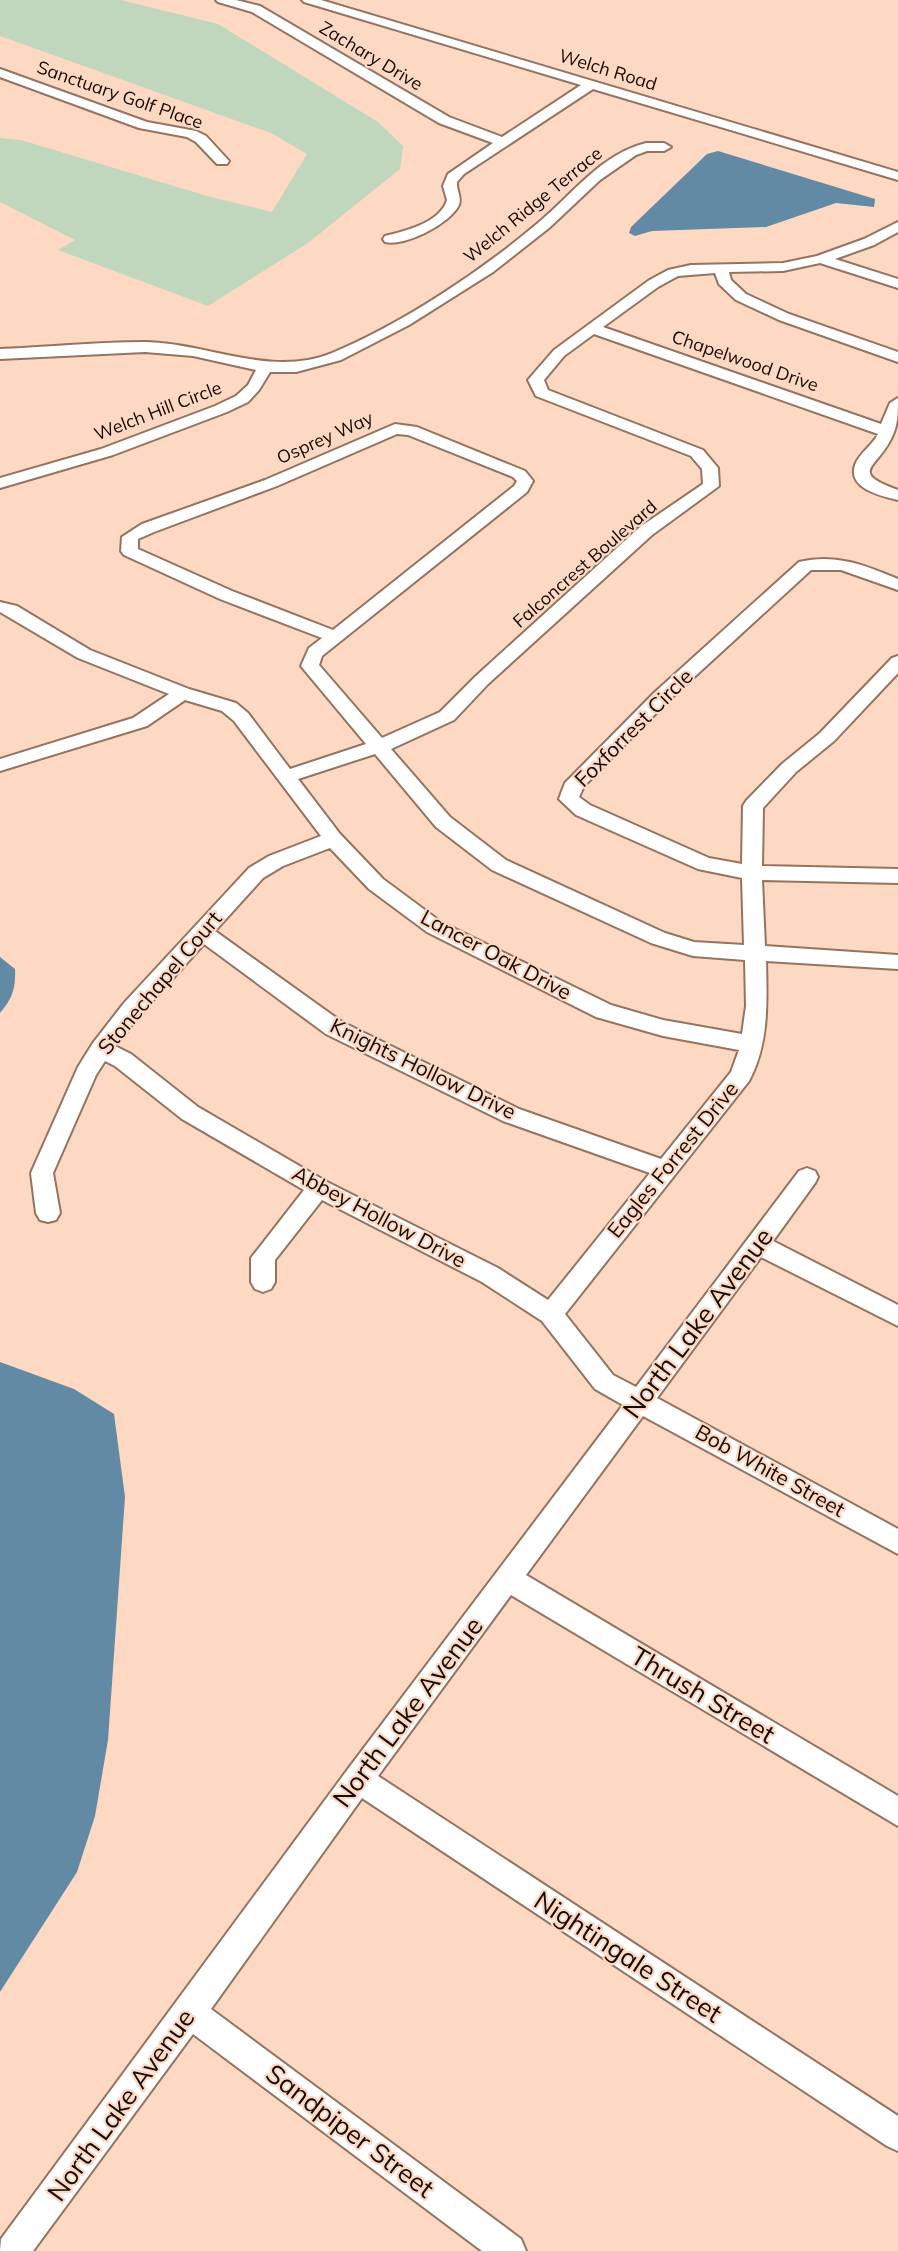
<svg xmlns="http://www.w3.org/2000/svg" width="898" height="2251" viewBox="0 0 898 2251" font-family="Mulish,sans-serif">
<style>
.green{fill:#c0d7bd}
.water{fill:#638aa4}
.lines{fill:none;stroke-linecap:round;stroke-linejoin:round}
.minor-casing{stroke:#947461;stroke-width:4}
.minor{fill:#fff;fill-rule:evenodd}
.labels{text-anchor:middle;stroke-width:4.5;stroke-linejoin:round;paint-order:stroke}
.far-street-label{font-size:18px;fill:#160a04;stroke:#fdd8c3}
.street-label{font-size:21px;fill:#160a04;stroke:#fdd8c3}
.near-street-label{font-size:26px;fill:#160a04;stroke:#fdd8c3}
</style>
<rect width="100%" height="100%" fill="#fdd8c3"/>
<!-- green -->
<path class="green" d="M0,0h121l97,24 160,98 25,24 -3,23 -92,74 -100,63 -150,-56 17,-10 -75,-38v-64l21,2 186,56 65,16 35,-58 -36,-21 -271,-97z"/>
<!-- water -->
<g class="water">
<path d="M718,151l157,48 -1,8 -38,-4 -70,24 -114,4 -17,5 -6,-3 2,-6 76,-73z"/>
<path d="M0,957l15,12c1,19 -3,30 -15,44z"/>
<path d="M0,1362l74,27 40,25 11,83 -17,243 -13,76 -18,56 -77,120z"/>
</g>
<g class="lines">
<defs>
<g id="minor">
<path d="M216,0h20l24,6 189,111 53,20 79,-52 -277,-83 -2,-2h19l577,172v8l-305,-91 -129,85 -7,8c-1,8 5,15 2,23 -9,19 -55,42 -74,37l-2,-3 2,-3c20,-5 55,-13 62,-36l-4,-14 5,-12 45,-31 -54,-20 -187,-111 -34,-10z"/>
<path d="M0,69l147,53 49,9 10,5 23,25 -2,3h-10l-21,-22 -9,-5 -48,-9 -139,-51z"/>
<path d="M646,143h18l7,4 -7,4h-17l-11,4 -36,25 -51,48 -56,44 -84,53 -68,35 -45,12h-26l-11,18 -11,12 -21,10 -114,43 -113,33v-10l101,-29 114,-43 21,-10 12,-11 8,-15 -63,-14 -48,-4 -145,7v-10c48,-2 97,-7 145,-7 62,1 126,36 187,11 70,-29 148,-81 206,-130 34,-28 63,-69 108,-80z"/>
<path d="M898,222v10l-24,13 -39,14 63,20v9l-78,-25 -37,8 -54,1 2,8 15,14 43,20 109,38v10l-119,-42 -43,-20 -17,-16 -4,-11 -37,3 -20,11 -55,40 278,97 9,-21 8,-5c0,15 0,28 -7,41 -14,29 -43,33 7,51v10c-16,-4 -51,-11 -43,-35 4,-12 18,-20 23,-31l-284,-100 -30,22 -20,24 4,10 155,60 15,18 1,18 -67,49 -164,149 -34,36 -63,29 59,68 56,43 159,73 29,9 50,3 -2,-67 -44,-9 -122,-54 -17,-16 6,-16 89,-90 145,-131c36,-9 66,3 99,17v11l-57,-20h-30l-143,131 -84,85 -5,11 11,8 119,53 33,6 1,-58 3,-5 36,-37 38,-31 72,-75 6,-2v17l-64,68 -38,31 -33,36 -1,58 136,3v14l-136,-3 3,66 133,9v14l-132,-8c1,41 3,83 -17,120l-184,233 48,61 23,12 163,-216 8,-3 8,3 3,6 -3,6 -42,58 125,64v21l-137,-69 -104,141 241,131v25l-255,-138 -117,159 372,221v30l-387,-231 -133,181 520,340v35l-11,-5 -525,-348 -151,211 310,230 5,12h-44l-289,-217 -160,217h-33l1,-12 347,-470 275,-364 -28,-16 -53,-68 -60,-39 -160,-82 -47,60v22l-4,7 -8,3 -8,-3 -4,-7v-24l53,-68 -122,-71 -67,-53 -10,-5 -9,14 -43,98 7,40 -4,7 -8,2 -8,-2 -4,-7 -5,-40 47,-106 15,-24 31,-40 125,-135 20,-12 52,-20 -87,-115 -12,-10 -37,-11 -38,26 -147,45v-12l133,-41 36,-24 -91,-36 -78,-46v-10l17,4 73,44 99,39 47,14 12,10 42,56 76,-25 -65,-78 8,-18 13,-10 -102,-39 -96,-44 -3,-4 1,-14 20,-13 123,-44 130,-56 22,3 108,44 8,10 -6,11 -205,164 -3,9 63,73 58,-26 36,-36 164,-149 63,-43 -1,-15 -11,-13 -155,-60 -8,-16 26,-30 94,-69 20,-11 23,-5 92,-2 34,-7 47,-17zM397,434l11,1 105,42 4,4 -3,5 -181,144 -101,-39 -94,-42v-10l16,-7 123,-46zM375,754l61,73 56,43 159,73 42,13 52,4 1,46 -4,28 -79,-14 -52,-15 -170,-83 -58,-43 -43,-45 -42,-55zM330,848l39,41 58,43 169,85 67,19 76,14 -8,22 -70,87 -142,-50 -177,-87 -127,-91 48,-53 20,-12zM204,944l122,90 177,87 147,52 -102,127 -50,-32 -171,-86 -129,-75 -67,-53 -16,-8 25,-31z"/>
</g>
</defs>
<!-- minor casing -->
<use href="#minor" class="minor-casing"/>
<!-- minor -->
<use href="#minor" class="minor"/>
</g>
<g class="labels">
<!-- far-street labels -->
<g class="far-street-label">
<text transform="translate(371 56) rotate(31)" y="6">Zachary Drive</text>
<text transform="translate(608 70) rotate(17)" y="6">Welch Road</text>
<text transform="translate(120 95) rotate(19)" y="6">Sanctuary Golf Place</text>
<text transform="translate(533 205) rotate(-39)" y="6">Welch Ridge Terrace</text>
<text transform="translate(745 361) rotate(19)" y="6">Chapelwood Drive</text>
<text transform="translate(158 411) rotate(-21)" y="6">Welch Hill Circle</text>
<text transform="translate(325 438) rotate(-24)" y="6">Osprey Way</text>
<text transform="translate(585 564) rotate(-41)" y="6">Falconcrest Boulevard</text>
</g>
<!-- street labels -->
<g class="street-label">
<text transform="translate(634 728) rotate(-45)" y="7">Foxforrest Circle</text>
<text transform="translate(496 955) rotate(28)" y="7">Lancer Oak Drive</text>
<text transform="translate(160 983) rotate(-50)" y="7">Stonechapel Court</text>
<text transform="translate(423 1069) rotate(26)" y="7">Knights Hollow Drive</text>
<text transform="translate(673 1160) rotate(-51)" y="7">Eagles Forrest Drive</text>
<text transform="translate(379 1217) rotate(28)" y="7">Abbey Hollow Drive</text>
<text transform="translate(770 1471) rotate(29)" y="7">Bob White Street</text>
</g>
<!-- near-street labels -->
<g class="near-street-label">
<text transform="translate(698 1323) rotate(-53)" y="9">North Lake Avenue</text>
<text transform="translate(703 1695) rotate(31)" y="9">Thrush Street</text>
<text transform="translate(408 1712) rotate(-53)" y="9">North Lake Avenue</text>
<text transform="translate(628 1957) rotate(33)" y="9">Nightingale Street</text>
<text transform="translate(121 2105) rotate(-54)" y="9">North Lake Avenue</text>
<text transform="translate(350 2131) rotate(37)" y="9">Sandpiper Street</text>
</g>
</g>
</svg>
